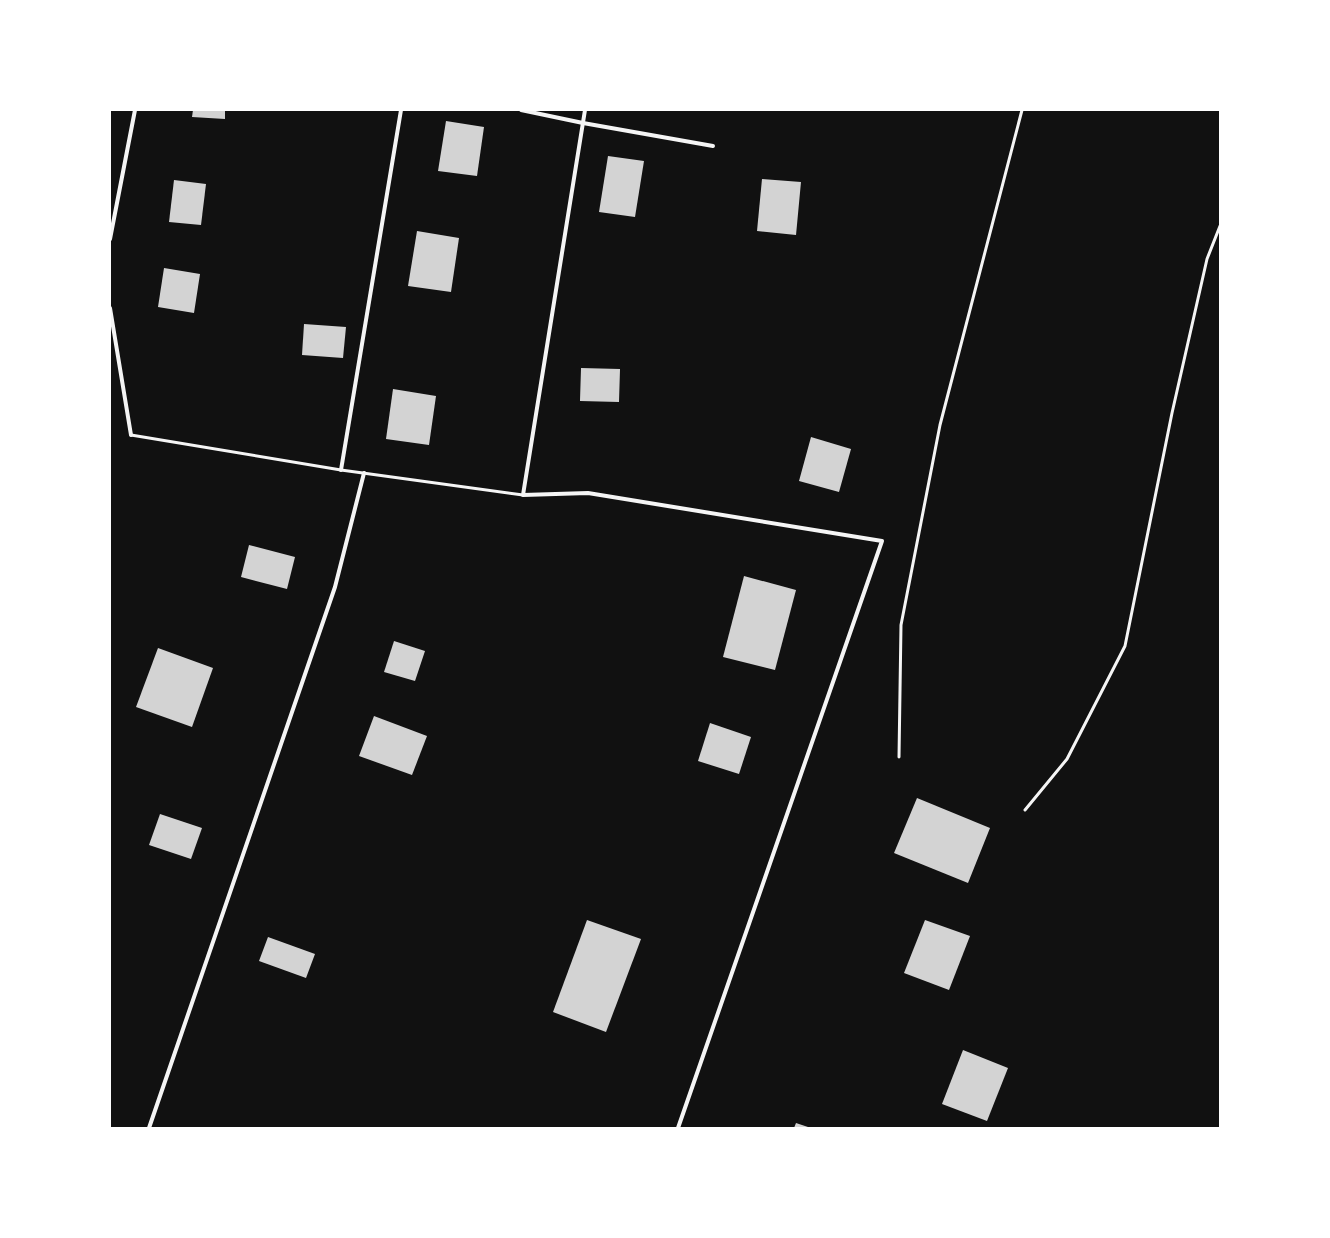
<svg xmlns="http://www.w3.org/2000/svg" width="1330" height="1238" viewBox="0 0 1330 1238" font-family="Spectral,serif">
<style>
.building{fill:#d3d3d3}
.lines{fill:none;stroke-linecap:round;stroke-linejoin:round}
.service{stroke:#f5f5f5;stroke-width:3}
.minor{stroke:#f5f5f5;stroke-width:4}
</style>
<rect width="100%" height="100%" fill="#111"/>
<!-- building -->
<g class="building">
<path d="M193,110h32v9l-33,-2z"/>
<path d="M446,121l38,6 -7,49 -39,-5z"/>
<path d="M608,156l36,5 -9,56 -36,-5z"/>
<path d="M762,179l39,3 -5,53 -39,-4z"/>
<path d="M174,180l32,4 -5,41 -32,-3z"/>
<path d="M417,231l42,7 -8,54 -43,-6z"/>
<path d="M164,268l36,6 -6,39 -36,-6z"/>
<path d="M304,324l42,3 -3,31 -41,-3z"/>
<path d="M581,368l39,1 -1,33 -39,-1z"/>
<path d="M393,389l43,7 -7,49 -43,-6z"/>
<path d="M811,437l40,12 -12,43 -40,-11z"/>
<path d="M249,545l46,12 -8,32 -46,-12z"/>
<path d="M744,576l52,14 -21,80 -52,-13z"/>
<path d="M394,641l31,10 -10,30 -31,-9z"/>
<path d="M158,648l55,20 -21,59 -56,-20z"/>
<path d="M374,716l53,20 -15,39 -53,-19z"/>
<path d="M710,723l41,14 -12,37 -41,-13z"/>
<path d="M917,798l73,30 -22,55 -74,-30z"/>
<path d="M160,814l42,14 -11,31 -42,-14z"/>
<path d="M587,920l54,19 -35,93 -53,-20z"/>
<path d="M925,920l45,16 -21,54 -45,-17z"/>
<path d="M268,937l47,17 -9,24 -47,-17z"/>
<path d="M963,1050l45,18 -21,53 -45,-17z"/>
<path d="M796,1123l15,5h-17z"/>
</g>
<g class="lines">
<!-- service -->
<g class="service">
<path d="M131,435l210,35 182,25"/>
<path d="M899,757l2,-132 39,-200 82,-315"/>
<path d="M1025,810l42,-51 58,-113 47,-233 35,-154 13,-33"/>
</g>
<!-- minor -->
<g class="minor">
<path d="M521,110l62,13 130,23"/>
<path d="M585,110l-62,385 65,-2 294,48 -204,587"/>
<path d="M110,239l25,-129"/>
<path d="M110,308l21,127"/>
<path d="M341,470l60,-360"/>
<path d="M149,1128l186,-541 29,-114"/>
</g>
</g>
<!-- border -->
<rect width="1330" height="1238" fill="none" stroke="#ffffff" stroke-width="222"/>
</svg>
